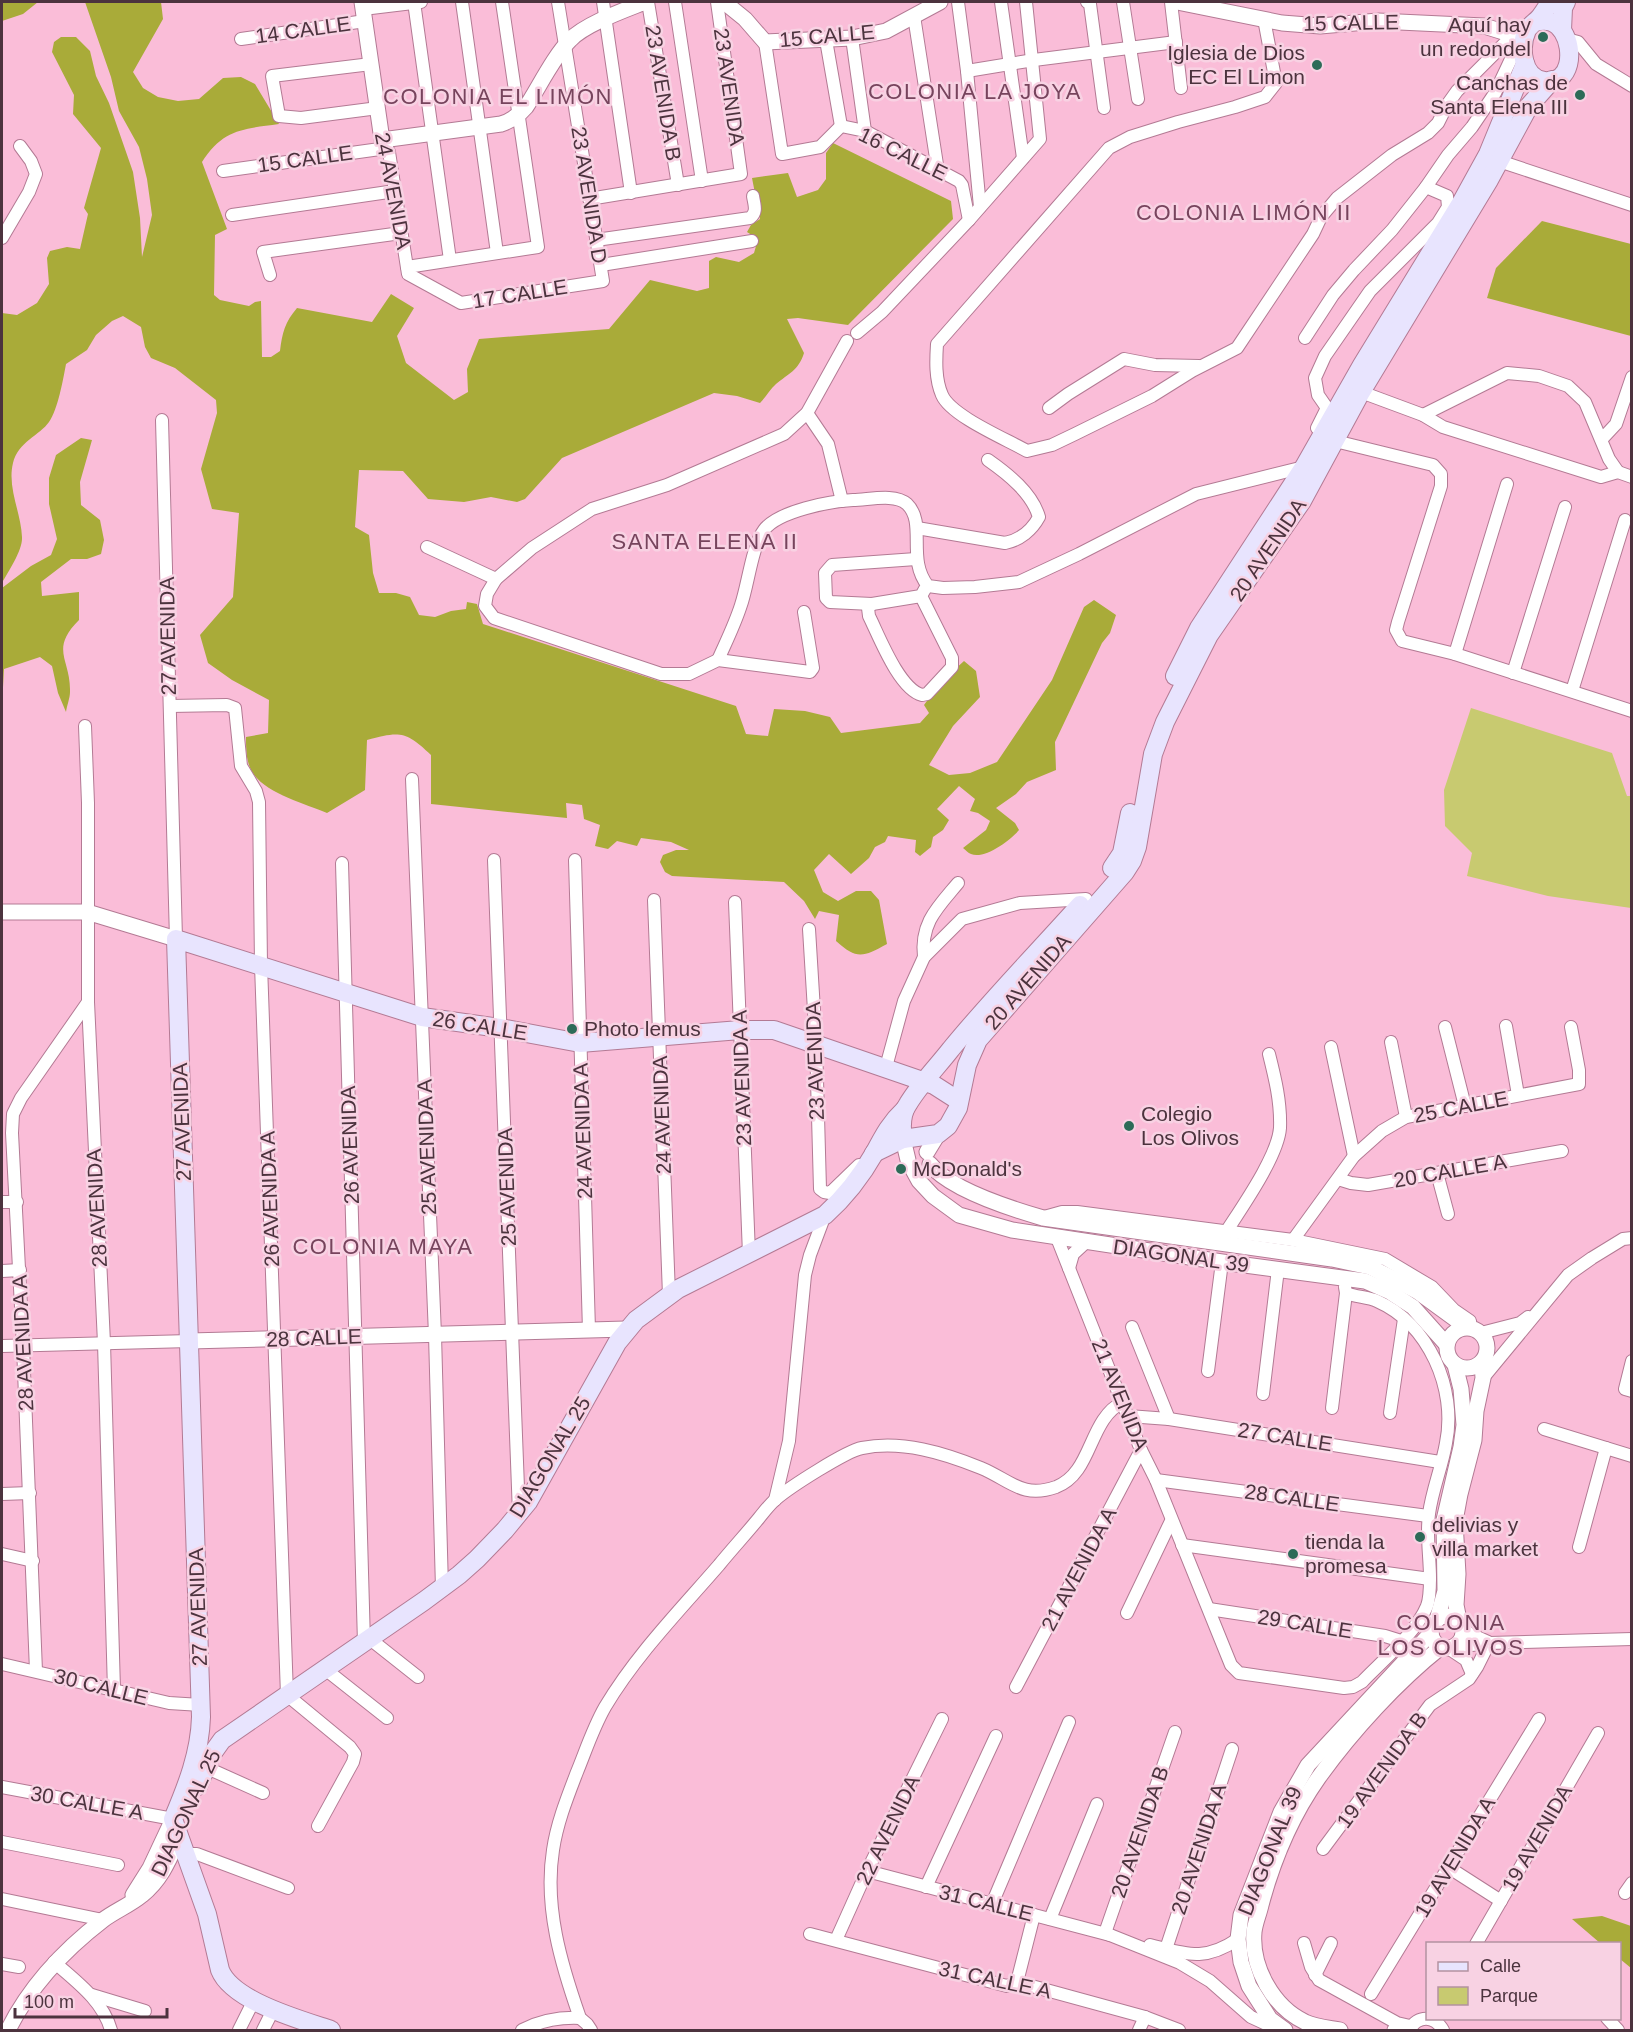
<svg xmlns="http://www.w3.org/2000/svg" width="1633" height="2032" viewBox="0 0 1633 2032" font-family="Helvetica,sans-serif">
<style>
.green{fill:#c8ca70}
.forest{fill:#a9ab39}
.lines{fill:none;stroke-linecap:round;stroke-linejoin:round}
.minor-casing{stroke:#b37a94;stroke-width:14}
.tertiary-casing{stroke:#b37a94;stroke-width:17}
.secondary-casing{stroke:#b37a94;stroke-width:20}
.minor{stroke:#fff;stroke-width:12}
.tertiary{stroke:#fff;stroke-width:15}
.secondary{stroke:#e8e4fe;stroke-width:18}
.poi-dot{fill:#2d6b58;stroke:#f8d2e3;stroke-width:2}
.labels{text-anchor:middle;stroke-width:5;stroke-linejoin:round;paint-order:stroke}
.street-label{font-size:21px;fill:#4c333e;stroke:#f8d2e3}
.poi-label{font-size:21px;fill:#4c333e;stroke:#f8d2e3;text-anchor:start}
.neighbourhood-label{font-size:22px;letter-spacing:1.5px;fill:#77445d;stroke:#f8d2e3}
</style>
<rect width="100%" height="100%" fill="#fabdd8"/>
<!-- green -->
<path class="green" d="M1471,708l141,45 15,43h4v112l-83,-12 -81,-20 5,-23 -27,-27 -1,-36z"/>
<!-- forest -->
<g class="forest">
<path d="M2,2h36l-15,12 -21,7z"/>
<path d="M85,2h76l2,17 -30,53 10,16 15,9 20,4 21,-2 24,-21 18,-1 14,7 24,40c-36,5 -56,5 -77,38l25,67 -12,6 -1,60 6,5 29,6 6,-4 6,-1 1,56h9l9,-6c2,-18 5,-29 17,-43l75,14 19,-28 23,14 -17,28 9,27 48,37 14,-8 -1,-23 12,-30 130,-10 41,-49 47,11 12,-3v-27l7,-4 23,5 15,-9 4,-14 -11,-7 4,-7 9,-6 -8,-41 36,-5 9,24 21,-7 8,-11v-26l7,-10 118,58 2,18 -105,106 -50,-7 -11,1 17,34c-5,17 -16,21 -28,31 -6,5 -10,13 -16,19l-23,-7 -23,-3 -152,65 -37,41 -8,3 -26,-5 -27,5 -36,-3 -25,-28 -44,-1 -4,57 14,8 4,38 6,20h17l14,4 9,18 16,2 16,-6 15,-2 1,-7 10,2 6,20 253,82 10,28 22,2 6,-27 31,2 25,6 11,16 79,-10 9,-10 -5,-8 16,-22 24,-22 12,10 4,26 -27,29 -24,39 20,10 21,-2 27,-11 55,-82 32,-73 10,-7 22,15 -6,18 -8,10 -47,99 1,28 -29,12 -11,12 -20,14 19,15 4,7c-8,10 -35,30 -48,24 -3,-1 -5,-4 -8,-6l23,-18 4,-9 -12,-8 -8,-2 5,-12 -16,-13 -22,23 12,11 -6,10 -10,7 -2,10 -11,9 -5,-4 1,-12 -28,-4 -3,6 -10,5 -6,11 -18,16 -22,-20 -15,16 9,22 15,9 18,-10h15l8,9 8,44c-24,13 -30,16 -51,-3l3,-26 -20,-4 -4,8 -11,-18 -20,-19 -112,-6 -7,-4 -5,-10 3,-7 13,-5h13l-18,-8 -30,-4 -4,8 -20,-5 -9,8 -13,-3 5,-21 -16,-6 -2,-14 -16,-2 1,15 -136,-14v-49c-25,-24 -31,-24 -64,-15l-2,50 -38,23c-23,-10 -64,-20 -76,-43 -5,-10 -5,-22 -5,-33l22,-4 1,-33 -37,-20 -24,-17 -8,-28 33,-38 6,-84 -27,-4 -11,-40 16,-56 -1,-13 -41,-32 -24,-10 -6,-11 -4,-20 -18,-11 -11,5 -16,14 -9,15 -21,14c-3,16 -8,45 -17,58 -9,13 -31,20 -36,41 -6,25 8,49 9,74 1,13 -14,35 -20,46v-270l15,2 20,-12 12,-19 -2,-26 3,-7 17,-4 13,2 8,-35 -4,-6 17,-60 -28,-34 1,-19 -22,-43 2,-10 7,-5h15l14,14 6,25 13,27 24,69 7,46 2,39 10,-42 -5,-36 -8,-32 -20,-36 -8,-34z"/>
<path d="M1542,221l89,23v92l-144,-38 9,-30z"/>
<path d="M81,438l11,2 -12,42 1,23 19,15 4,20 -3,14 -14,5h-16l-30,23 1,14 37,-4v28c-30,30 -8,39 -9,72 0,6 -3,13 -4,20l-8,-19 -6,-27 -12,-9 -36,12 -2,37v-118l29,-22 20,-11 6,-16 -8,-35v-26l7,-23z"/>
<path d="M1602,1916l29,10v42l-11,-9v-15l-20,-1 -28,-24z"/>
</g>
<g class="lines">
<defs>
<g id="minor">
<path d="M414,2l36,258"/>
<path d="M462,2l35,251"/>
<path d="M603,2l28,191"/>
<path d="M648,2l30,183"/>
<path d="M675,2l27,179"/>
<path d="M958,2l9,69 13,136"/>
<path d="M1001,2l22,156"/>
<path d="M1087,2l3,2 14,104"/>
<path d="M1123,2l15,97"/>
<path d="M1171,2l10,86"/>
<path d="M363,9l58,-7"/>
<path d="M914,16l24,155"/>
<path d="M1264,19l12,64 -11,14 -30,10 -57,15 -48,15 -21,11 -172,196c-1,16 -2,35 5,51 9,21 64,44 85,56l25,-6 23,-11 77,-38 40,-25 45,-23 76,-114 8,-17 16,-19 55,-43 36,-22 10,-10 9,-18 10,-14 56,-56"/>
<path d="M852,38l13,93"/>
<path d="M241,39l124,-18"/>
<path d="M1567,39l11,3 18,22 36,22"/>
<path d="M826,40l15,86"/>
<path d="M765,42l17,112 38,-7 21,-21 24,5 94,50 3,4 7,35"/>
<path d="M371,64l-99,12 7,40 22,2 77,-10"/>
<path d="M967,71l67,-11 142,-18"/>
<path d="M382,140l7,12 19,122 53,29 142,-22 -45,-279"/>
<path d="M1499,161l133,44"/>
<path d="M223,171l164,-23"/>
<path d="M589,199l152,-25 -24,-172"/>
<path d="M232,215l163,-24"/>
<path d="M2,238l27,-46 7,-18 -5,-13 -11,-15"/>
<path d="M596,240l154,-22c8,-6 4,-14 3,-22"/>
<path d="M601,265l151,-24"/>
<path d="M407,267l131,-20 -36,-245"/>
<path d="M270,275l-7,-23 138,-19"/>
<path d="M857,333l25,-21 87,-92 71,-81 -14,-137"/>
<path d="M1305,338l28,-43 21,-25 38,-40 34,-43 22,-32 24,-28 23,-34 16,-34 7,-22"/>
<path d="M1361,392l62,23 20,12 158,50 17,-5 14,5"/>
<path d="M1049,408l19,-14 56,-35 31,6 44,1"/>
<path d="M807,413l21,31 14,57"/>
<path d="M1423,415l84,-42 32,3 29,10 17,16 24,57 9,13"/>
<path d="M162,420l14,519"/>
<path d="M1317,428l10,-20 -9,-13 -3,-17 10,-22 45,-65 68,-68 10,-16 -1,-11 -21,-9"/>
<path d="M1602,439l14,-15 16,-47"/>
<path d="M1335,441l98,24 8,9v12l-43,136 -2,8 6,11 53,13 177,57"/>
<path d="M917,528l88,15c15,-3 27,-13 34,-26 -7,-24 -31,-43 -51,-57"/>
<path d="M427,547l69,32"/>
<path d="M916,559l-84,6 -7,8 1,25 4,4 42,2 49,-8 4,-7"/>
<path d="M872,604l-4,4 1,8c10,20 30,73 53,79l5,-1 25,-27v-9l-31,-62"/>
<path d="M804,612l9,56 -3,4 -92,-12 -29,14h-28l-167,-56 -9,-12 2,-12 9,-15 36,-31 60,-39 75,-24 117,-51 23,-21 40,-72"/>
<path d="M1455,654l52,-170"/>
<path d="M718,660c8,-18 17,-36 23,-55 7,-20 11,-59 23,-75 14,-19 67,-29 89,-30 15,0 42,-7 54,4 20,19 -1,55 21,82l15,2 32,-1 44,-5 60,-28 117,-60 108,-27"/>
<path d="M1513,673l52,-166"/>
<path d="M1572,691l53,-171"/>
<path d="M170,706l57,-1 8,3 6,58 15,25 3,11 2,163 26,730 63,52 5,7 -2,8 -35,64"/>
<path d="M85,726l3,77v199l16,341 10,347"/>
<path d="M412,779l23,556 7,253"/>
<path d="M494,860l25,654"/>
<path d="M575,860l14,470"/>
<path d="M342,863l22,780"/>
<path d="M654,900l15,395"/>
<path d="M735,902l14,352"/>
<path d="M809,929l7,114 4,146 4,3 6,1 29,-28"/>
<path d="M924,957c-4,-34 14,-50 34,-74"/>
<path d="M1506,1026l12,69"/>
<path d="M1445,1027l20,79"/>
<path d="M1391,1042l15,75"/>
<path d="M1331,1047l23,109"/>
<path d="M886,1067l18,-66 20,-44 38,-38 58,-16 66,-4"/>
<path d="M1437,1173l11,41"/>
<path d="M1338,1179l13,4 17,2 194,-34"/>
<path d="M2,1202h15"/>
<path d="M1044,1217l18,-5h15l216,28 92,19 47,28 22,23 16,11 1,7"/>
<path d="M1226,1232c16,-25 52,-76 54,-104 1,-26 -5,-50 -11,-74"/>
<path d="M1057,1238l84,212 15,30 75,185 8,8 105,15 9,-1 9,-5c20,-21 54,-49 65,-76 3,-8 3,-20 3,-28 0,-21 -4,-43 -1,-64 3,-24 13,-47 17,-71 11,-54 -17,-119 -69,-142 -9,-4 -21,-4 -31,-8"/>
<path d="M1293,1240l61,-84 28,-25 24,-14 173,-33v-14l-8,-43"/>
<path d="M1069,1268l4,-14 13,-12"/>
<path d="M2,1271l18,-1"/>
<path d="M1132,1327l37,92"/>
<path d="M1481,1333l39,-10 8,-6"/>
<path d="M2,1346l188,-5"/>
<path d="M1632,1361l-7,28 7,2"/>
<path d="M1208,1371l14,-109"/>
<path d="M1483,1378l85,-103 24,-17 31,-19 9,-1"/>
<path d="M1263,1394l15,-125"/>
<path d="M1332,1408l14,-115 -1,-6"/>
<path d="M1390,1413l14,-94"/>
<path d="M1128,1416l41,3 271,43"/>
<path d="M1544,1429l88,27"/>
<path d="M1156,1480l272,36"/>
<path d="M2,1494l28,-1"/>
<path d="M775,1500l14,-59 16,-166 5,-20 15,-40"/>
<path d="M1182,1545l248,34"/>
<path d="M1579,1547l27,-99"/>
<path d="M2,1554l31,7"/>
<path d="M1209,1609l176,27 16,5"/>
<path d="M1127,1613l44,-92"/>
<path d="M1463,1626l5,7 20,9"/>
<path d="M370,1639l48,38"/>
<path d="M1454,1647l35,-4 143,-4"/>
<path d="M1448,1648l18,12 6,14"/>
<path d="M2,1664l167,39 32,2"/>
<path d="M325,1669l62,49"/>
<path d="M36,1671l-13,-325 -11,-213 1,-19 8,-16 67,-96"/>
<path d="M1016,1687l125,-237"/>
<path d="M1175,1732l-70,201 75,30 30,18 41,36 26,12"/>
<path d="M205,1767l58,26"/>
<path d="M2,1787l171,32"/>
<path d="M2,1842l116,23"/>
<path d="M1323,1849l107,-144 39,-26 8,-12 12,-24"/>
<path d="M185,1854h12l91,34"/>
<path d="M1448,1867l53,34"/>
<path d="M867,1871l243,64"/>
<path d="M926,1887l70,-151"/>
<path d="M1625,1893l7,-10"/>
<path d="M2,1899l101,21"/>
<path d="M992,1904l77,-182"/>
<path d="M1050,1919l47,-115"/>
<path d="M810,1934l197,52 10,-4 128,35 34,13"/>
<path d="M836,1940l31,-69 75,-152"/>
<path d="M1304,1943l7,24 8,13 78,43 13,3"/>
<path d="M1476,1944l122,-211"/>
<path d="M1150,1945c37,9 54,17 88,-6"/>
<path d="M1166,1949l66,-200"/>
<path d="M54,1962c23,20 49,39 57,68"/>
<path d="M2,1964l17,3"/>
<path d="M1315,1975l16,-32"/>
<path d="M1017,1982l17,-67"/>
<path d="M1371,1994l168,-275"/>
<path d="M92,1995l53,16"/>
<path d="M1607,2018l11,12"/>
<path d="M239,2030l15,-30"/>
<path d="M263,2030l10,-20"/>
<path d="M522,2030c18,-9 37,-13 58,-12"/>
<path d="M591,2030l-4,-6 -7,-6c-19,-54 -36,-111 -27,-168 4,-27 14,-52 24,-78 9,-22 16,-44 28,-65 31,-52 75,-97 114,-142 13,-16 27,-31 40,-47 5,-6 10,-13 17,-19 14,-12 70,-48 86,-51 40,-8 82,5 119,20 29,12 41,31 75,19 37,-14 32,-68 67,-85"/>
<path d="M1139,2030l6,-13"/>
<path d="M1409,2030c9,-15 25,-15 34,0"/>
</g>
<g id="tertiary">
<path d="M362,2l20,138 119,-16c10,-3 18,-9 25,-17 13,-20 28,-51 44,-67 15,-16 55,-30 75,-38"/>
<path d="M724,2l21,17 20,23 87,-4 34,-7 54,-29"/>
<path d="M1177,2l105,21 38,3 58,-5 106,5 29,9 11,6"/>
<path d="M2,912h85l89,27"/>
<path d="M903,1139l5,21"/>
<path d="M927,1152l11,-18"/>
<path d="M930,1164c19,25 82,45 113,54l289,41 38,8 24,12 24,13 48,35"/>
<path d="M913,1170l6,11 14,15 26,19 53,15 210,32 143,19 25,11 23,15 34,38"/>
<circle cx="1467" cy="1348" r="20"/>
<path d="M190,1341l436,-12"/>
<circle cx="1447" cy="1632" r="16"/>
<path d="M1437,1620l8,-29 -1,-71 17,-73 3,-22 -3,-36 -6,-24"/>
<path d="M1459,1620l-3,-15 2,-31 -3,-53 5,-27 14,-54 2,-29 7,-33 -1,-16"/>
<path d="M133,1895l17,-27 23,-49"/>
<path d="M8,2030c22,-44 56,-80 95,-110 12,-9 27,-15 39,-25 19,-15 27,-35 37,-57"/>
<path d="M1285,2030l-15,-11 -21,-33 -8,-24 -3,-23 3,-24 40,-103 27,-47 123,-132"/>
<path d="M1340,2030c-11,-2 -25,-3 -35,-8 -32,-15 -54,-55 -51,-90 1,-9 5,-18 7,-27 12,-45 31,-90 58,-128 33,-46 78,-95 122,-130"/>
<path d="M1395,2030l15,-2"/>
</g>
<g id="secondary">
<path d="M1535,22c12,-3 21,-1 28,10 11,17 9,53 -19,49 -22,-3 -25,-34 -17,-51 3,-5 9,-8 13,-13 4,-5 7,-10 10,-15"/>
<path d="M1562,30l1,-22 3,-6"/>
<path d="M1175,676l24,-48 105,-161 58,-102 99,-162 27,-49 37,-90"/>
<path d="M1112,868l10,-15 8,-40"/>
<path d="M903,1139c-2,-12 -2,-25 5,-35 12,-20 29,-37 43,-55 41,-50 86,-96 129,-144"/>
<path d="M874,1153l29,-14 35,-5 10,-8 10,-18 9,-43 11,-25 147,-168 7,-11 5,-14 16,-93 12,-32 44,-87 93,-134 59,-109 128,-212 40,-74 23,-26"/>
<path d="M198,1786l14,-32 10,-14 202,-139 35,-26 18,-16 28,-29 23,-28 89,-159 19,-23 42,-31 147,-74c19,-17 37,-40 50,-63 9,-17 16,-30 30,-43"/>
<path d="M331,2030c-30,-10 -99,-29 -111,-60l-13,-56 -34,-95c14,-33 27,-66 28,-102l-25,-778 246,78 78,11 80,15 160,-13h34l160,55 25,16"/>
</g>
</defs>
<!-- minor casing -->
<use href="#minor" class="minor-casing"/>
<!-- tertiary casing -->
<use href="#tertiary" class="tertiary-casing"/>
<!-- secondary casing -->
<use href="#secondary" class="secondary-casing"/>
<!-- minor -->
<use href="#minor" class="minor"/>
<!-- tertiary -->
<use href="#tertiary" class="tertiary"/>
<!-- secondary -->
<use href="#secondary" class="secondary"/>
</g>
<!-- markers -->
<g class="poi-dot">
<circle cx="1543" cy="37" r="6"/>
<circle cx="1317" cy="65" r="6"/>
<circle cx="1580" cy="95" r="6"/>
<circle cx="572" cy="1029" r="6"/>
<circle cx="1129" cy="1126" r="6"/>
<circle cx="901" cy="1169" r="6"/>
<circle cx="1420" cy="1537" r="6"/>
<circle cx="1293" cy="1554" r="6"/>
</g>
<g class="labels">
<!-- street labels -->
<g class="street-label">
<text transform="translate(1351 23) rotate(-1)" y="7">15 CALLE</text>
<text transform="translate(303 30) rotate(-8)" y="7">14 CALLE</text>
<text transform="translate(827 36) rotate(-5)" y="7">15 CALLE</text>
<text transform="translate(729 87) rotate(82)" y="7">23 AVENIDA</text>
<text transform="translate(663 93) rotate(81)" y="7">23 AVENIDA B</text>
<text transform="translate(903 154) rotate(26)" y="7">16 CALLE</text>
<text transform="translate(305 159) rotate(-8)" y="7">15 CALLE</text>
<text transform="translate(393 191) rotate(79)" y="7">24 AVENIDA</text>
<text transform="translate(589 195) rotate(81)" y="7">23 AVENIDA D</text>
<text transform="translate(520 294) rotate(-9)" y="7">17 CALLE</text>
<text transform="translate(1268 550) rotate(-56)" y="7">20 AVENIDA</text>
<text transform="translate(168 636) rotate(-91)" y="7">27 AVENIDA</text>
<text transform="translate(1028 982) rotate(-49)" y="7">20 AVENIDA</text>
<text transform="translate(480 1026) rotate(9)" y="7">26 CALLE</text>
<text transform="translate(815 1061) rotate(-92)" y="7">23 AVENIDA</text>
<text transform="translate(742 1078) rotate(-92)" y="7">23 AVENIDA A</text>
<text transform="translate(1461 1107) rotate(-11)" y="7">25 CALLE</text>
<text transform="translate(662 1115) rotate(-92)" y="7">24 AVENIDA</text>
<text transform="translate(182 1122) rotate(-92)" y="7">27 AVENIDA</text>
<text transform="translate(583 1131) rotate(-92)" y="7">24 AVENIDA A</text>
<text transform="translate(350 1145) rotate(-92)" y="7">26 AVENIDA</text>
<text transform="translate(427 1147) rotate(-92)" y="7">25 AVENIDA A</text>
<text transform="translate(1450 1171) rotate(-10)" y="7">20 CALLE A</text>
<text transform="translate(507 1187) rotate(-92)" y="7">25 AVENIDA</text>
<text transform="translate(270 1199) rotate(-92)" y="7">26 AVENIDA A</text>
<text transform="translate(97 1208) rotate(-93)" y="7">28 AVENIDA</text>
<text transform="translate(1181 1256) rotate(8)" y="7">DIAGONAL 39</text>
<text transform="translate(314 1338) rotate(-2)" y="7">28 CALLE</text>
<text transform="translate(23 1343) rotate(-93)" y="7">28 AVENIDA A</text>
<text transform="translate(1120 1395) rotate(68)" y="7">21 AVENIDA</text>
<text transform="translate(1285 1437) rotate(9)" y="7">27 CALLE</text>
<text transform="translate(550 1457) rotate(-59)" y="7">DIAGONAL 25</text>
<text transform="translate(1292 1498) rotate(8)" y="7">28 CALLE</text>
<text transform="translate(1079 1569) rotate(-62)" y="7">21 AVENIDA A</text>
<text transform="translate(198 1607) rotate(-92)" y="7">27 AVENIDA</text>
<text transform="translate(1305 1624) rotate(9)" y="7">29 CALLE</text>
<text transform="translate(101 1687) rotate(14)" y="7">30 CALLE</text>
<text transform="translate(1382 1770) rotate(-54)" y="7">19 AVENIDA B</text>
<text transform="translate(87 1803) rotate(10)" y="7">30 CALLE A</text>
<text transform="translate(186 1813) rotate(-65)" y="7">DIAGONAL 25</text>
<text transform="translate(888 1830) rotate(-64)" y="7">22 AVENIDA</text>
<text transform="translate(1140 1832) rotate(-71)" y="7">20 AVENIDA B</text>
<text transform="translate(1537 1838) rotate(-60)" y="7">19 AVENIDA</text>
<text transform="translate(1199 1849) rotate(-72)" y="7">20 AVENIDA A</text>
<text transform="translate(1270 1851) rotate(-68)" y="7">DIAGONAL 39</text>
<text transform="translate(1455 1857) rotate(-59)" y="7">19 AVENIDA A</text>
<text transform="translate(986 1903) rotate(14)" y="7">31 CALLE</text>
<text transform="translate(995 1980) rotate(12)" y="7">31 CALLE A</text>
</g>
<!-- poi labels -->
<g class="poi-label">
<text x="1531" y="32" text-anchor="end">Aquí hay<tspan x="1531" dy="24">un redondel</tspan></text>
<text x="1305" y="60" text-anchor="end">Iglesia de Dios<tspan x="1305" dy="24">EC El Limon</tspan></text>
<text x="1568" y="90" text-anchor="end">Canchas de<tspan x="1568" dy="24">Santa Elena III</tspan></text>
<text x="584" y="1036">Photo lemus</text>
<text x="1141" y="1121">Colegio<tspan x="1141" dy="24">Los Olivos</tspan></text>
<text x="913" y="1176">McDonald's</text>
<text x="1432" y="1532">delivias y<tspan x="1432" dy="24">villa market</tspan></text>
<text x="1305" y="1549">tienda la<tspan x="1305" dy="24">promesa</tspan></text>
</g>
<!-- neighbourhood labels -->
<g class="neighbourhood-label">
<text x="975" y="99">COLONIA LA JOYA</text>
<text x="498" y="104">COLONIA EL LIMÓN</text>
<text x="1244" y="220">COLONIA LIMÓN II</text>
<text x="705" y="549">SANTA ELENA II</text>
<text x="383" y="1254">COLONIA MAYA</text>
<text x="1451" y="1630">COLONIA<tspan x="1451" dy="25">LOS OLIVOS</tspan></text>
</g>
</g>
<!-- border -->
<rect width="1633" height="2032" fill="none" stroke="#4c333e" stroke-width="6"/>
<!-- legend -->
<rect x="1426" y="1942" width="195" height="78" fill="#f8d2e3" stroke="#b392a1" stroke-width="1.5"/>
<rect x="1438" y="1962" width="30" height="9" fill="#e8e4fe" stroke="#b392a1" stroke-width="1.5"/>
<text x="1480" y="1972" font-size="18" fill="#4c333e">Calle</text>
<rect x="1438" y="1987" width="30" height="18" fill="#c8ca70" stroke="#b392a1" stroke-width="1.5"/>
<text x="1480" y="2002" font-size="18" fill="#4c333e">Parque</text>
<!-- scale -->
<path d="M15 2008v9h152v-9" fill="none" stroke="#4c333e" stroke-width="3"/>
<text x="24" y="2008" font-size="18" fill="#4c333e" stroke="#f8d2e3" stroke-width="4.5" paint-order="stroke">100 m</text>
</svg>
